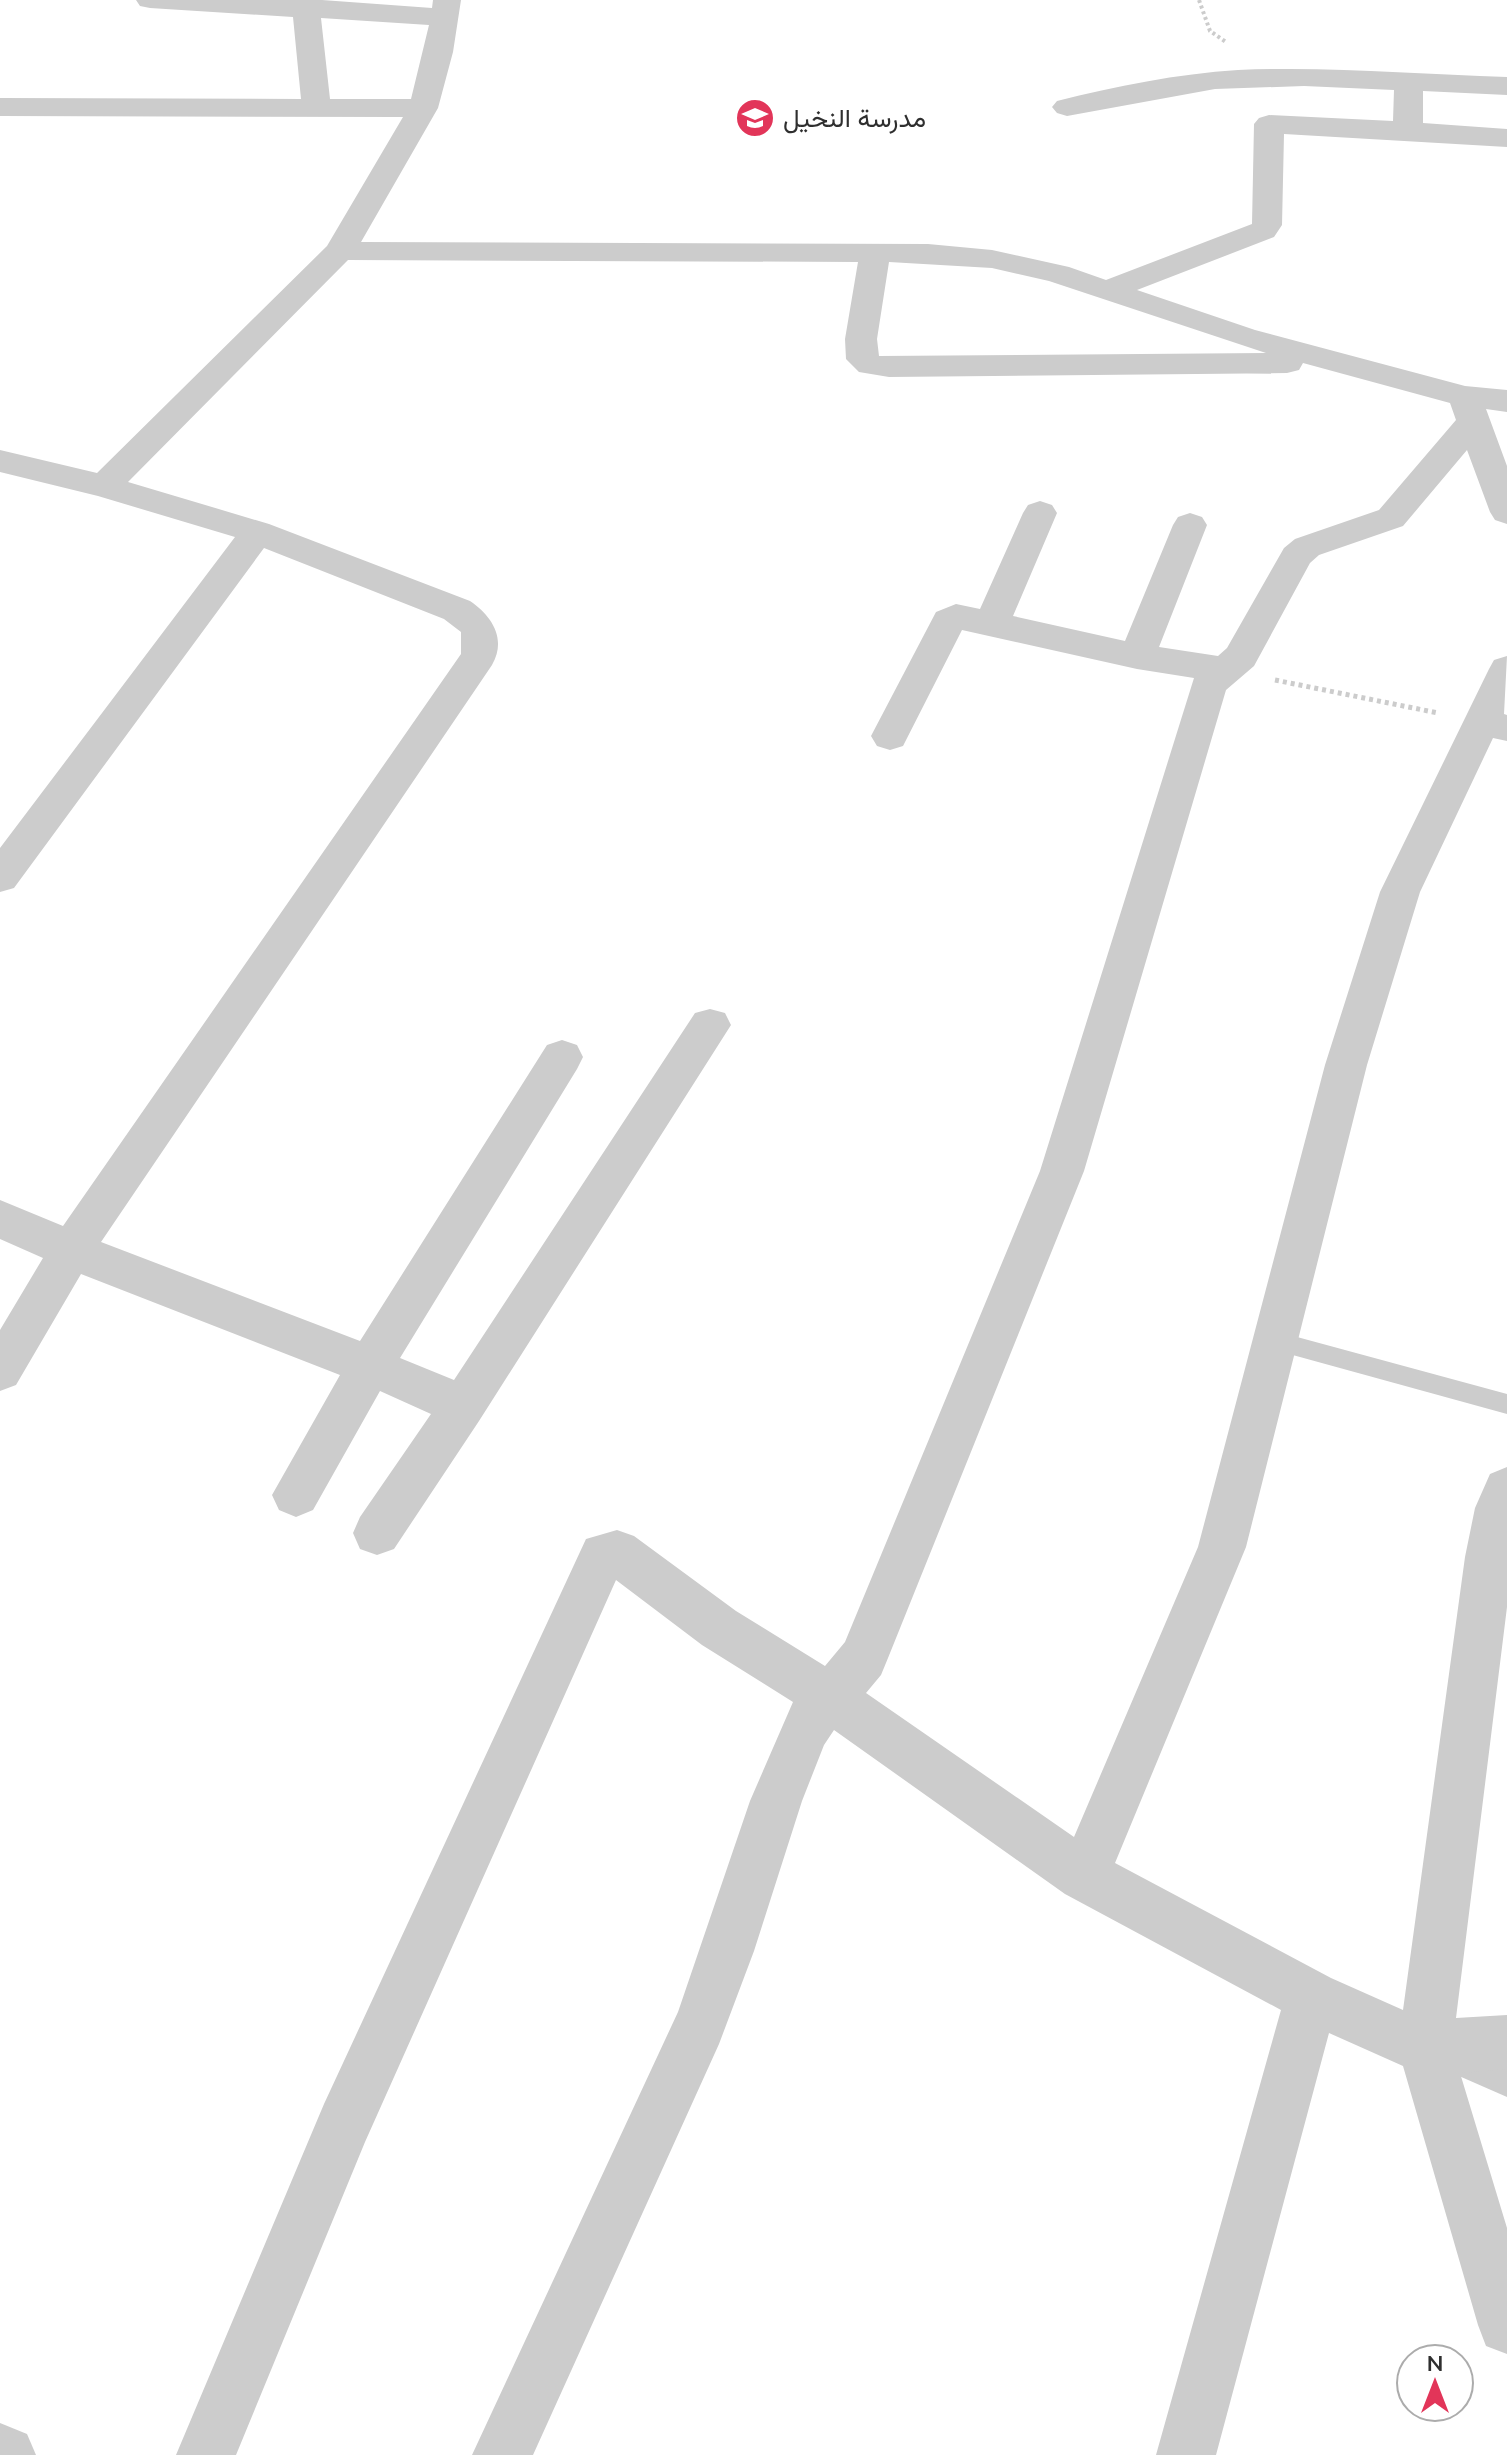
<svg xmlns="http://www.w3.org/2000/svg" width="1507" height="2455" viewBox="0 0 1507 2455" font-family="Mulish,Vazirmatn,sans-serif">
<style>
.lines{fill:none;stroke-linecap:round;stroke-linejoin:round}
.path-far1{stroke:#ccc;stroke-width:4;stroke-dasharray:3 3;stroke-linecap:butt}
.path{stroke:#ccc;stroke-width:5;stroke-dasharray:4 4;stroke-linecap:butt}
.lane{fill:#ccc;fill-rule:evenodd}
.street{fill:#ccc;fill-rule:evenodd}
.labels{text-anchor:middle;stroke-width:8;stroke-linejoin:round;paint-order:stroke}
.far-poi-label{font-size:26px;fill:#2f2f2f;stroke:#fff;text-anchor:start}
</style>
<rect width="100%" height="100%" fill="#fff"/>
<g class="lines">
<!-- path-far1 -->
<path class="path-far1" d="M1199,0l11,31 16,11"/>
<!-- path -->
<path class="path" d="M1275,680l163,33"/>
<!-- lane -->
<g class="lane">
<path d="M1275,1331l232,63v20l-240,-66 -3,-7 3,-7z"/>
<path d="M1453,2045l54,24v28l-64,-28 -4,-10 4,-10z"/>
</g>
<!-- street -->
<g class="street">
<path d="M136,0h186l110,8 1,-8h28l-8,52 -15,56 -77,134 567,2 64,6 77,17 37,13 146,-56 2,-100 5,-6 10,-3 124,6 1,-31 -90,-4 -89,3 -148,27 -10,-3 -5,-6 5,-6c59,-15 120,-27 181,-31 89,-4 179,4 269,7v18l-84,-4v32l84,6v18l-223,-13 -2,91 -8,12 -137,53 118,40 210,56 42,4v22l-21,-3 21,57v58l-12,-4 -5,-8 -23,-62 -64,76 -84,29 -9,8 -56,103 -28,24 -142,481 -196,487 -7,17 -15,18 208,144 124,-290 127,-482 55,-173 109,-223 5,-9 13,-4 -3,58 3,1v26l-14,-3 -73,154 -53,173 -121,482 -131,316 216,115 72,32 62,-453 10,-49 15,-34 17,-7v140l-51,411 51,-3v54l-47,4 47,155v126l-21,-8 -8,-21 -75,-259 -74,-33 -113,422h-60l125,-445 -216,-116 -231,-164 -10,15 -22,56 -48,150 -35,93 -186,411h-61l206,-443 72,-211 43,-99 -91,-57 -86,-65 -251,562 -129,313h-60l148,-351 262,-565 31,-9 17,6 102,75 89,55 20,-24 195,-471 154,-493 -57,-9 -175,-39 -59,116 -13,4 -13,-4 -6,-10 65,-124 20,-8 24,5 43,-96 5,-8 12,-4 12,4 5,8 -44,103 112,25 48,-116 5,-8 12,-4 12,4 5,8 -48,122 59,9 9,-8 57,-100 11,-9 84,-29 77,-90 -6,-17 -147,-40 -4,7 -12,3 -398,4 -30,-5 -13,-13 -1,-20 13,-77 -510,-2 -220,222 141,42 201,77c22,15 37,38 22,64l-391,577 259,99 187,-296 15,-5 15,5 6,12 -6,12 -177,289 54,22 241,-367 15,-4 15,4 6,12 -252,396 -85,128 -17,6 -17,-6 -7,-16 7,-16 71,-103 -51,-23 -67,119 -17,7 -17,-7 -7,-15 68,-120 -259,-101 -65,111 -16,6v-61l43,-72 -43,-19v-39l63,26 398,-572v-22l-17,-13 -180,-71 -250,340 -14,4v-44l235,-311 -137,-41 -98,-24v-22l97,23 230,-227 76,-129 -403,-1v-18l301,1 -8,-82 -143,-9 -10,-2zM321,18l108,7 -18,74h-81zM889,262l103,6 57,13 217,72 -387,3 -2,-17z"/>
<path d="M0,2423l27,11 9,21h-36z"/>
</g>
</g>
<!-- icons -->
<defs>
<symbol id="school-disc" viewBox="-11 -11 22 22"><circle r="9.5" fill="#e23559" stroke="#fff"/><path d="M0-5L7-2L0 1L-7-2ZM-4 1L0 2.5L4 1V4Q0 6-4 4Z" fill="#fff"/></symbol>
</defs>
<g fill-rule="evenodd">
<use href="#school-disc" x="733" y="96" width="44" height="44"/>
</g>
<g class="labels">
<!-- far-poi labels -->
<g class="far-poi-label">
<text x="783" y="127">مدرسة النخيل</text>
</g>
</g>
<!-- north arrow -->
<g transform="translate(1435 2383)"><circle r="38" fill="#ffffff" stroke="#acacac" stroke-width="2"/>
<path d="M0-6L14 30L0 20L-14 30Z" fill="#e23559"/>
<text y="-12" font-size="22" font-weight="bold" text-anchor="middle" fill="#2f2f2f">N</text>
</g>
</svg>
